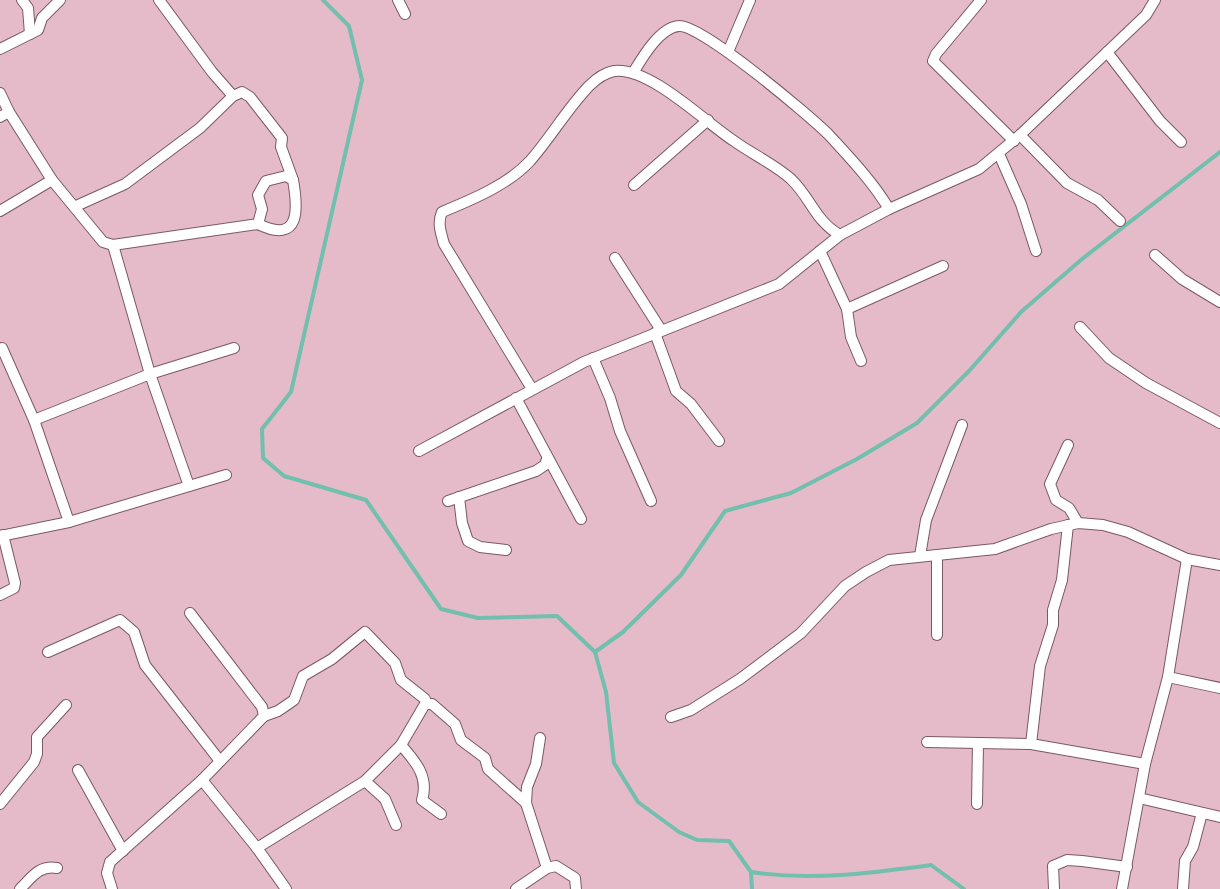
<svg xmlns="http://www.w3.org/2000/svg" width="1220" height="889" viewBox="0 0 1220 889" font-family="'Noto Sans',sans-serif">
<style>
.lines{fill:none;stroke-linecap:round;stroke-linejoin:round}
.stream{stroke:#71bfac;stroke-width:4}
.minor-casing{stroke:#7c5864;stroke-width:12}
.minor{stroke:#fff;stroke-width:10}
</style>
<rect width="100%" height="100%" fill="#e5bbc9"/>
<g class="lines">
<!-- stream -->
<g class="stream">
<path d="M323,0l26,26 13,54 -71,312 -29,37 1,29 21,18 82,24 75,109 37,9 79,-2 38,36 11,40 8,71 24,39 41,30 18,8 32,1 22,31 1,17"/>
<path d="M595,652l28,-20 58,-57 44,-64 66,-18 66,-34 60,-36 52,-52 52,-59 61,-53 138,-107"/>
<path d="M751,872c61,9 120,1 180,-7l33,24"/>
</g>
<defs>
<g id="minor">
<path d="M22,0l6,8 2,26"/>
<path d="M159,0l53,72 21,24"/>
<path d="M398,0l7,14"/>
<path d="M981,0l-45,54 -3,7 81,80"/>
<path d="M0,49l38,-19 4,-12 18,-18"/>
<path d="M728,52l22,-52"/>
<path d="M1107,52l53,69 21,21"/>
<path d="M633,73c9,-15 27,-46 46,-47 22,-2 131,90 150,109 21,23 44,47 60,74"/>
<path d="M0,93l9,19 43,68 51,62 10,3 145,-21c43,21 40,-16 35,-44l-7,-4 -20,5 -8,14 4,14 -4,15"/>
<path d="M0,117l9,-5"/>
<path d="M1020,135l47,48 31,17 22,21"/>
<path d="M999,154l22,50 15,47"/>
<path d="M634,185l74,-65"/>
<path d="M76,206l49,-22 75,-56 33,-32 9,-4 8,5 32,41 -1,9 12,33"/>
<path d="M0,211l52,-31"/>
<path d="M113,245l37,129 39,112"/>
<path d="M820,251l27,58 4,28 10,24"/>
<path d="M1155,255l27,24 38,23"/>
<path d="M615,258l46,72"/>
<path d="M847,309l96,-43"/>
<path d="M1080,327l29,31 37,25 74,40"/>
<path d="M655,333l21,58 15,13 28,37"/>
<path d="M2,348l32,72 35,102"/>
<path d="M593,358l17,40 10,33 31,70"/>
<path d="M532,389l-88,-145c-3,-11 -7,-21 -2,-32 29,-12 66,-27 88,-51 21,-24 37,-52 59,-75 7,-7 15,-13 25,-15 35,-5 92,52 120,70 18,13 40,23 57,38 20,19 24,42 49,56"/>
<path d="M516,398l65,121"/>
<path d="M34,420l116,-46 84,-26"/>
<path d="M1068,445l-18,39 6,16 13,8 9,15"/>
<path d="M419,451l165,-89 195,-78 61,-49 49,-26 90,-40 41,-34 126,-120 9,-15"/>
<path d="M459,497l3,26 6,18 12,6 26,3"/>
<path d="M448,501l88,-30 9,-6 2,-6"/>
<path d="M0,536l69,-14 157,-47"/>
<path d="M937,555v80"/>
<path d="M920,556l6,-36 36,-95"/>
<path d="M0,595l14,-7 1,-5 -12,-48"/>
<path d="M48,652l72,-32 14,12 11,33 75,96"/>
<path d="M1168,677l52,11"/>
<path d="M425,704h7l23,20 6,16 24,18 3,11 38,34"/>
<path d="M671,717l20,-7 49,-31 61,-46 44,-47 21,-14 23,-12 106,-11 56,-20 27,-6 25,2 25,7 59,27 33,6"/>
<path d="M540,738l-4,26 -9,23 -1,16 21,65"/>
<path d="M927,742l104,2 114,20"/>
<path d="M1031,744l9,-78 13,-41v-15l9,-30 6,-55"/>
<path d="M401,745c15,17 28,32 21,55l19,14"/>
<path d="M78,770l45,81"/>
<path d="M202,780l55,68 29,41"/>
<path d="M365,781l20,18 11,26"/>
<path d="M1139,798l81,19"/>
<path d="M0,804l34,-42 3,-8v-17l29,-32"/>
<path d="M977,804l1,-61"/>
<path d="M257,848l108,-67 36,-36 24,-41v-5l-24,-19 -6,-17 -30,-31 -33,27 -29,17 -9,24 -16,11 -14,5"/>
<path d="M20,889c12,-12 19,-24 37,-21"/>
<path d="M112,889l-5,-16 3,-11 92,-82 62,-64 -2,-9 -72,-94"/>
<path d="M516,889l31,-21 9,-2 19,12 1,11"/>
<path d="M1054,889l-1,-23 14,-6 15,1 45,6"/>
<path d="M1122,889l23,-125 23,-87 19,-118"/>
<path d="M1183,889l2,-28 8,-14 9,-34"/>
</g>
</defs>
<!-- minor casing -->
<use href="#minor" class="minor-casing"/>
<!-- minor -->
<use href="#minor" class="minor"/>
</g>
</svg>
